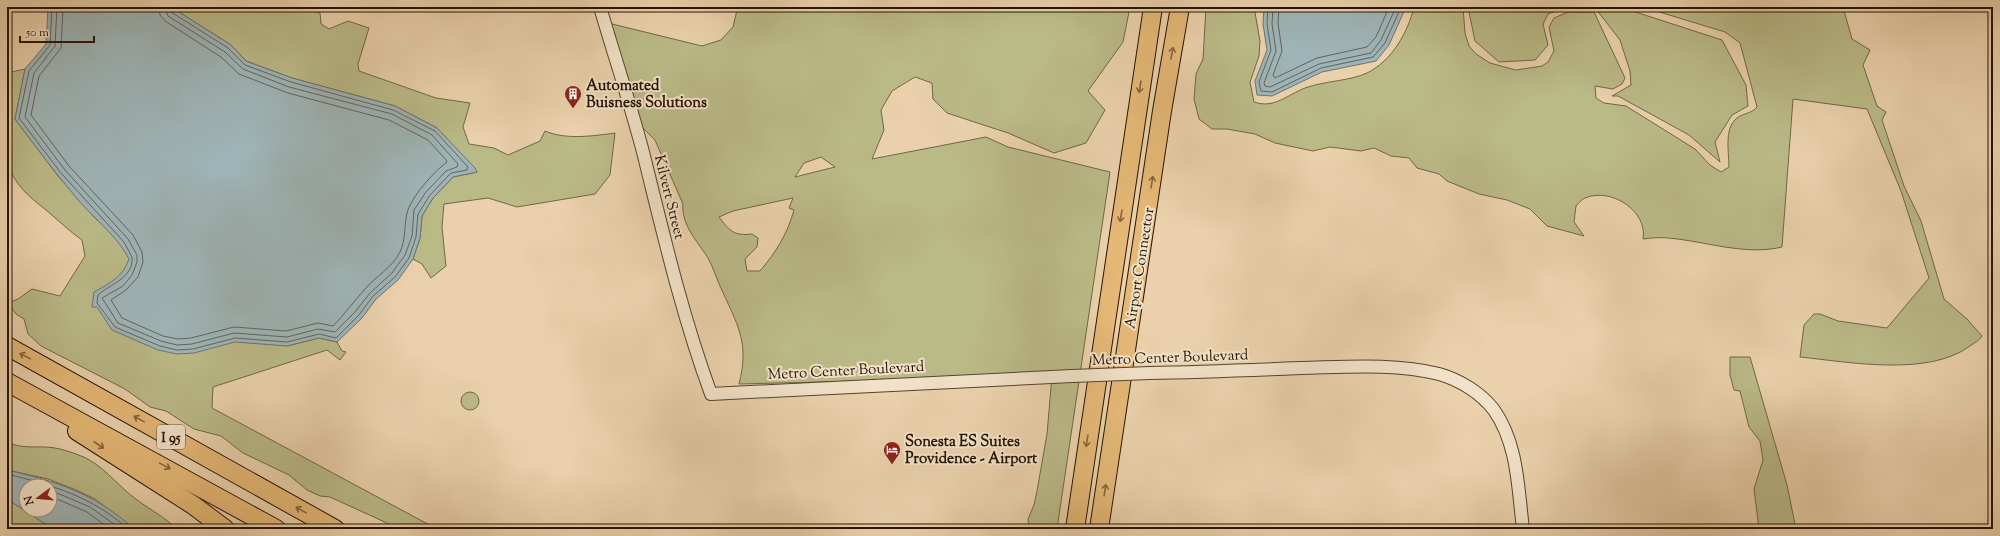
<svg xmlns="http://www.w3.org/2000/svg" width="2000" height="536" viewBox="0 0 2000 536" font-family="'Sorts Mill Goudy',serif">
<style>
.green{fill:#baba87;stroke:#706744;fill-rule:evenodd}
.water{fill:#9eb4b6;stroke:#6e746e;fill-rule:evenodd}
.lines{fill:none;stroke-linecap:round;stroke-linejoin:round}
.shore{stroke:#62645c;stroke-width:1}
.tertiary-casing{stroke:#57432c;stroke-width:14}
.motorway-casing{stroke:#261401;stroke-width:20}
.tertiary{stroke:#f1e1c8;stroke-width:12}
.motorway{stroke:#e5b876;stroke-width:18}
.tertiary-bridge-casing{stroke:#57432c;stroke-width:14;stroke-linecap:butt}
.tertiary-bridge{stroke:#f1e1c8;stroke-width:12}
.oneway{stroke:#86663c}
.labels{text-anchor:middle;stroke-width:4;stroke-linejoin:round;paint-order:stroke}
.shield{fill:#f1e1c8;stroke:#63523d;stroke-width:1}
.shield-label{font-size:14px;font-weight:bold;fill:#261401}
.poi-label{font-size:15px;font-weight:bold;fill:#261401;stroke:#f1e1c8;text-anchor:start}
.street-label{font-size:15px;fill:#261401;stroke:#f1e1c8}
</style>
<rect width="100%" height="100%" fill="#ead1ab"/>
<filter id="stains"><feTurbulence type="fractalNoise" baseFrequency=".005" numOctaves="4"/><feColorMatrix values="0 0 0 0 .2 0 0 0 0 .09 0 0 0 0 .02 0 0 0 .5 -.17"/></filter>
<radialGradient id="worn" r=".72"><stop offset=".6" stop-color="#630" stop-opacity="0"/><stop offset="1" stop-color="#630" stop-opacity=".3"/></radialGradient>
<!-- green -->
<g class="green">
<path d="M171,7h126l23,6 1,11 8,5 19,-8 21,7 -11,36 1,7 77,27 34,5 -7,24 6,17 25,4 14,7 32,-14 5,-10c21,9 48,5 70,2l-5,42 -15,19 -78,13 -29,-9 -44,6 -2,23 4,39 -15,12 -9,-14 -9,-5 7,-21 2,-22 11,-18 20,-21 24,-5 -40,-44 -42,-22 -103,-28 -46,-17 -15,-16z"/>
<path d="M736,7h394l-7,35 -35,49 17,19 -19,33 -32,10 -46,-20 -61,-20 -14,-14 -1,-16 -17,-6 -23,14 -11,19 3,20 -12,29 114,-22 22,10 102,25 -53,357h-28l-1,-10 6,-14 3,-14 10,-57 5,-58 -313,8c11,-42 -2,-60 -19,-98 -4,-9 -7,-19 -12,-28 -10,-16 -27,-33 -25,-54l-28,-64 -15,-15 -32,-102 94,23 19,-6 12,-13 4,-17zM821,157l14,10 -40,10 9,-14zM793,198l-4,10 5,2c-7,25 -18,42 -34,61h-13l-2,-12 12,-12 1,-9 -6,-4c-17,2 -22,-2 -33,-17l14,-6z"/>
<path d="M1206,7h48l6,34 -1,15 -9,26 4,20c20,7 33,-7 51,-14 19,-7 45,-7 62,-15 25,-12 41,-41 47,-66h49l2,26 4,13 7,8 14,9 26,7 26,-4 6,-4 6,-11 -5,-24 5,-9 14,-6h26l31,66 -3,6 -9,5 -18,-3 1,12 8,5 22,3 69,43 15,16 11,7 8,-5c0,-16 -6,-42 11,-51 7,-3 13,-4 17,-9l-17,-64 -15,-11 -82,-25h200l9,32 18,11 -7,15 14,41 9,6 -4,8 22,66 17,35 23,78 23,20 15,17c-3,5 -8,7 -12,10 -42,31 -121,16 -170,11l4,-32 10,-11h6l18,7 49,7 42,-50 -28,-87 -34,-82 -74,-10 -11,148c-37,9 -77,-6 -114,-9 -8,-1 -17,0 -25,1 5,-28 -32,-52 -58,-41 -3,1 -7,6 -9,8l-2,16 10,14 -37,-10 -17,-17 -23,-9 -28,-6 -32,-13 -8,-7 -22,-6 -8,-10 -18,-2 -17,-8 -13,3 -31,-4 -17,4 -38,-8 -20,-9 -28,-5h-15l-13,-10 -5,-20 2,-25 7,-15z"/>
<path d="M1468,7h100l-20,7 -5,10 5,21 -13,15 -36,2 -24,-21z"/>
<path d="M1588,7h32l102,33 24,45 2,21 -16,9 -17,27 5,20 -31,-27 -71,-39h-6l19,-11 -1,-14 -10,-31 -24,-31z"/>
<path d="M25,69l-10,50 43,57 39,44 190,126 32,-8 18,4 5,9 4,1 -6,8 -13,-10 -114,37 -1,21 225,121h-37l-70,-32 -10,-1 -13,-6 -18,-15 -46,-22 -22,-17 -27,-7 -28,-18 -16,-4 -25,-18 -84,-43 -13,-12 -4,-15 -8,-5 -8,-11 10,-4 14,-10 28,7 25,-40 -3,-16c-13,-9 -24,-20 -36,-30 -18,-14 -32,-26 -39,-48v-89z"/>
<path d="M1730,357h20l37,128 9,44h-37l-5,-40 9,-29 -3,-19 -11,-14 -9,-36 -6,-1 -4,-15z"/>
<circle cx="470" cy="401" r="9"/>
<path d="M7,442c16,8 31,3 48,6 7,1 15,4 21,6 26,8 40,31 61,46 14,10 27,17 40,29h-43l-39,-30 -19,-9 -28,-11 -41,-9z"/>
<path d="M7,499l46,30h-46z"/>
</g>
<!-- water -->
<g class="water">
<path d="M48,7h123l60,38 15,16 46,17 103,28 42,22 38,40 2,4 -24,5 -20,21 -11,18 -2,22 -7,21 -15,21 -22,19 -14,19 -25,24 -18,-4 -32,8 -52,-4 -41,11 -17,1 -19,-4 -46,-20 -15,-23h-5l2,-15c16,-9 29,-15 35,-33 -12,-23 -33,-39 -50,-58 -23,-27 -43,-54 -64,-82l10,-50 21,-25z"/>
<path d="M1264,7h142l-17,38 -13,16 -54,11 -50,24 -15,-1 -2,-14 12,-31 -4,-26z"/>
<path d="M7,470c49,11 89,24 127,59h-81l-46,-30zM26,486h24v24h-24z"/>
</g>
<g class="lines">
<!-- shore -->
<g class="shore">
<path d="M52,7l-2,38 -21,26 -10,47 42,55 63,69 8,15c2,21 -22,27 -34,38l-1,8 18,24 45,19 17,4 16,-1 42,-11 52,4 32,-8 17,4 23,-23 14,-19 22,-19 14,-19 7,-21 2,-23 12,-19 21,-22 16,-3 1,-3 -33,-36 -42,-21 -102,-28 -46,-17 -17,-17 -57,-36 -1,-5"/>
<path d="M57,7l-2,39 -21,27 -9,44 40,53 63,69 9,16v7l-5,13 -9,11 -21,12 16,25 43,18 16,4 15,-1 42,-11 53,4 31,-8 17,3 20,-20 15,-19 22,-20 13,-18 7,-19 2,-26 12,-18 20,-21 11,-4 1,-3 -26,-29 -40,-21 -103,-27 -46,-18 -18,-17 -57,-36 -3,-9"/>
<path d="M63,7l-2,41 -22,28 -8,39 38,51 64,69 9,17 1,10 -5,15 -12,13 -15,10 11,18 41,18 15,3 13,-1 43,-11 52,4 32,-8 15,3c12,-12 21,-25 32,-37 11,-13 27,-21 35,-37 6,-13 4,-26 7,-39 3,-14 27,-42 39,-50l1,-2 -19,-21 -39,-20 -101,-27 -49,-19 -18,-17 -56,-36 -5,-6 -1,-8"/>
<path d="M1268,7l-1,17 4,26 -12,32 2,9 11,1 49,-24 52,-11 12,-14 16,-36"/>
<path d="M1273,7l-1,17 4,27 -12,32 1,3 5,1 49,-23 52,-11 10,-13 15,-33"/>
<path d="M1279,7l-1,16 4,28 -9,24 2,3 42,-20 50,-11 9,-10 13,-30"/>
<path d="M7,474c45,11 86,23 121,55"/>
<path d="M50,490l40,17 31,22"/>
<path d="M50,496l37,16 23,17"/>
</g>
<defs>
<g id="tertiary">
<path d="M600,7c14,48 30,96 43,145 20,81 39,163 68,242l361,-18"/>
<path d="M1150,373c50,-1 101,-3 151,-5 45,-1 94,-5 138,6 21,6 42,19 55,36 24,34 24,79 29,119"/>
</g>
<g id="motorway">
<path d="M7,346l328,183"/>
<path d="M7,382l269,147"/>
<path d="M77,431l116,74 32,24"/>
<path d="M1075,529l78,-522"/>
<path d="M1099,529l63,-418 18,-104"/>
</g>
</defs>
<!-- tertiary casing -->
<use href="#tertiary" class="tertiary-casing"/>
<!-- motorway casing -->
<use href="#motorway" class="motorway-casing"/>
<!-- tertiary -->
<use href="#tertiary" class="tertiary"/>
<!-- motorway -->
<use href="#motorway" class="motorway"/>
<defs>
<path id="tertiary-bridge" d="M1072,376l78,-3"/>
</defs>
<!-- tertiary-bridge casing -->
<use href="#tertiary-bridge" class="tertiary-bridge-casing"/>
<!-- tertiary-bridge -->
<use href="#tertiary-bridge" class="tertiary-bridge"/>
</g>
<!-- one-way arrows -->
<defs><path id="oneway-shaft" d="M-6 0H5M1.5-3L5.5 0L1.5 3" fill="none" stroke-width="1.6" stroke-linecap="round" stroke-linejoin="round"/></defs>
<g class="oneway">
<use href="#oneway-shaft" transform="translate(1172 53) rotate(-80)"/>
<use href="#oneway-shaft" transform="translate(1140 87) rotate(99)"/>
<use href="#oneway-shaft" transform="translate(1152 182) rotate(-81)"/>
<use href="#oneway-shaft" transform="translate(1121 216) rotate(99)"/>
<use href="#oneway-shaft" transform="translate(25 356) rotate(-152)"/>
<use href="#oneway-shaft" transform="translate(139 419) rotate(-151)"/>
<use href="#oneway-shaft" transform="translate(1087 441) rotate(99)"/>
<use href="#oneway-shaft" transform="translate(99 445) rotate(33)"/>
<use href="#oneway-shaft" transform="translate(165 466) rotate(29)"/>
<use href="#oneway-shaft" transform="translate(1105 490) rotate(-81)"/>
<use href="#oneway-shaft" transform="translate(301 510) rotate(-151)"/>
</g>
<!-- icons -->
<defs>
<symbol id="building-pin" viewBox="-11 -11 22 30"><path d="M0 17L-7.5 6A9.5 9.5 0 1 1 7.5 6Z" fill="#8f2418" stroke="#f1e1c8"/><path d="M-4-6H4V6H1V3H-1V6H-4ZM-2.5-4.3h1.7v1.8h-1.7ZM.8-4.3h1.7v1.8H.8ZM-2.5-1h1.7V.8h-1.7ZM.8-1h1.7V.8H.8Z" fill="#fff"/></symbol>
<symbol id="hotel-pin" viewBox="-11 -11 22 30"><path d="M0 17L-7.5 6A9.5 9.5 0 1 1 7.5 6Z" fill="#8f2418" stroke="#f1e1c8"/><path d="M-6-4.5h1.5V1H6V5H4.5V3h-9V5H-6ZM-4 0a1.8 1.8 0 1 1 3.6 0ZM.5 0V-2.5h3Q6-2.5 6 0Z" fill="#fff"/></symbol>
</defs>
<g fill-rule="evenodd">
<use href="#building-pin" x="563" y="84" width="20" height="27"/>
<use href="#hotel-pin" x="882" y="440" width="20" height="27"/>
</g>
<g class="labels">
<!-- shield labels -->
<rect class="shield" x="157" y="425" width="28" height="24" rx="3"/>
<g class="shield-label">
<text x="171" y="442">I 95</text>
</g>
<!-- poi labels -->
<g class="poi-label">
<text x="586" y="90">Automated<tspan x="586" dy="17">Buisness Solutions</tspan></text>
<text x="905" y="446">Sonesta ES Suites<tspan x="905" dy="17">Providence - Airport</tspan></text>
</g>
<!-- street labels -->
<g class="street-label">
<text transform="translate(670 197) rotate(76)" y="5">Kilvert Street</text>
<text transform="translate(1139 268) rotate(-81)" y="5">Airport Connector</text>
<text transform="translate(1170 357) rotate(-2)" y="5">Metro Center Boulevard</text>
<text transform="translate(846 370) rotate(-3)" y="5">Metro Center Boulevard</text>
</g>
</g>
<!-- margin -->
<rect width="2000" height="536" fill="none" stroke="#ead1ab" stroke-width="24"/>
<rect x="8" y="8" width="1984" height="520" fill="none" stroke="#261401" stroke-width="2"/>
<rect x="12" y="12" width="1976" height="512" fill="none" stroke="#261401"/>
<!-- north arrow -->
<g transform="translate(38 498) rotate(254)"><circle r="19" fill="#f1e1c8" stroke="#a08f78"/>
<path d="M0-3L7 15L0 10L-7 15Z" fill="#8f2418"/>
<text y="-6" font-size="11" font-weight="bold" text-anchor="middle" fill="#261401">N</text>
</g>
<!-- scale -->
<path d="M20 36v6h74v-6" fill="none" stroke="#261401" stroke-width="2"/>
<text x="26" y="36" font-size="12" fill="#261401" stroke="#f1e1c8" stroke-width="3" paint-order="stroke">50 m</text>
<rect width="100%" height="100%" filter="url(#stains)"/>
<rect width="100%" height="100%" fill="url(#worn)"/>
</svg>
